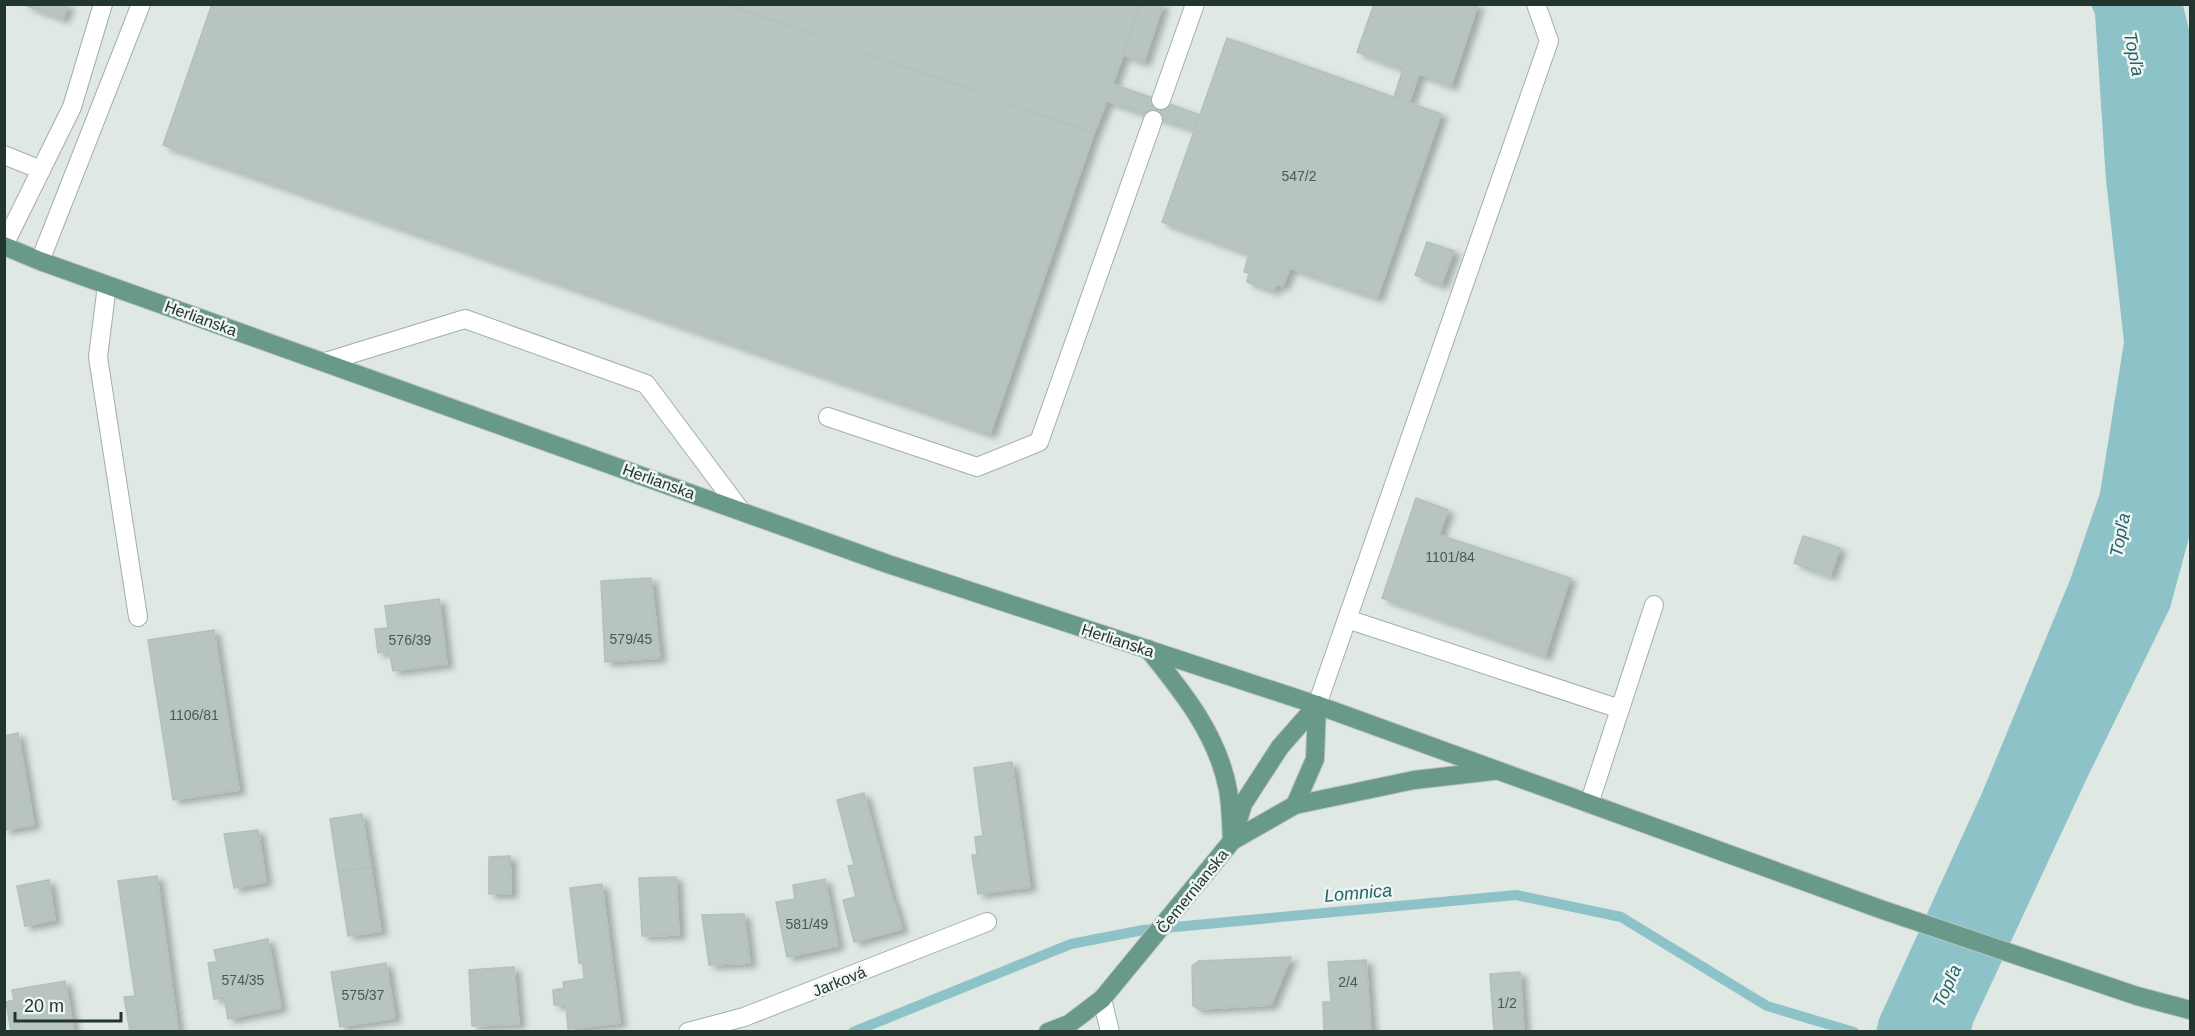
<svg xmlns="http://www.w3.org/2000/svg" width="2195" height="1036" viewBox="0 0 2195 1036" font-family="Arial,sans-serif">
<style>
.water{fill:#8dc3c8}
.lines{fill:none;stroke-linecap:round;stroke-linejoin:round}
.stream{stroke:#8dc3c8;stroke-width:10}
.building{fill:#b8c5bf;stroke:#b2c1ba;stroke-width:1.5;filter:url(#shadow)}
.lane-casing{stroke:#a3afa9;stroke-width:20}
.street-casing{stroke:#a3afa9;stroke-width:20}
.primary-casing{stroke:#bdc3c1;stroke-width:20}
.lane{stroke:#fff;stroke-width:18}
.street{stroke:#fff;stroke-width:18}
.primary{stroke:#689989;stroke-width:18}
.labels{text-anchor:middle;stroke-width:5;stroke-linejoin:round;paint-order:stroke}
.number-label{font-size:14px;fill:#485a53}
.street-label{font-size:16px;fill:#22362f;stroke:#eff5f2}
.water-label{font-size:18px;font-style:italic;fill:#24636a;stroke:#eff5f2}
</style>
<defs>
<filter id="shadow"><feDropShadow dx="6" dy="4" stdDeviation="3" flood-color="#0004"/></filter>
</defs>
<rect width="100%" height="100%" fill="#dfe8e3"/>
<!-- water -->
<path class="water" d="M2091,5h92l7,29v500l-20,74 -83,170 -114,245 -2,8 -95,1 3,-13 103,-226 88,-213 30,-87 24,-151 -18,-162 -11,-166z"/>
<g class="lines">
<!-- stream -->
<path class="stream" d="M853,1032l218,-88 72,-14 373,-35 105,22 146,89 87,26"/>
</g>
<!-- building -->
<g class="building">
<path d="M22,4h46l-5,15z"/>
<path d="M212,4h515l367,129 -104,301 -827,-289z"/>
<path d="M727,4h414l-28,80 87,31 -5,15 -88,-29 -13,32z"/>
<path d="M1141,4h22l-19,58 -21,-7z"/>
<path d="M1374,4h104l-27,82 -32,-12 -10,29 -15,-6 9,-28 -46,-17z"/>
<path d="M1227,38l214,76 -64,184 -87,-30 -7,18 -7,-2 -2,7 -27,-9 2,-9 -5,-1 5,-18 -87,-32z"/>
<path d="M1427,242l27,9 -13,34 -26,-10z"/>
<path d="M1416,498l32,12 -9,25 131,43 -25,78 -163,-58z"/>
<path d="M1803,536l37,12 -10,28 -36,-13z"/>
<path d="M651,578l9,80 -55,4 -4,-81z"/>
<path d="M439,599l8,65 -54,7 -4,-20 -11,2 -3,-24 13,-1 -3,-22z"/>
<path d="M214,630l25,160 -66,10 -25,-160z"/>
<path d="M18,733l16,92 -30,5v-94z"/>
<path d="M1012,762l18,125 -52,7 -6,-39h5l-2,-18 8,-1 -9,-68z"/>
<path d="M864,793l29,109h1l8,27 -48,13 -11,-42 13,-3 -8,-31 6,-1 -17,-65z"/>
<path d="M362,814l9,53 -33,5 -8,-53z"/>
<path d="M258,830l8,52 -32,6 -10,-54z"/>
<path d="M510,856l1,38h-22v-37z"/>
<path d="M371,867l10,64 -33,5 -10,-64z"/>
<path d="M157,876l21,154 -48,2 -6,-35 11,-1 -17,-115z"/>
<path d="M676,877l3,58 -37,1 -3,-58z"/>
<path d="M825,879l13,67 -51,11 -11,-55 19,-3 -2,-14z"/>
<path d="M49,880l6,40 -30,6 -8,-40z"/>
<path d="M602,884l18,139 -52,6 -2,-24h-12l-1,-15 11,-2 -1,-6 21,-3 -1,-16h-4l-9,-75z"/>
<path d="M744,914l6,49 -41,2 -7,-50z"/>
<path d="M268,939l13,69 -53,11 -4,-21 -10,1 -6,-36 9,-1 -3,-12z"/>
<path d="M1291,957l-20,48 -72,4 -6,-3 -1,-40 7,-5z"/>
<path d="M1366,960l5,72h-47l-1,-30h8l-3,-40z"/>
<path d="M386,963l9,55 -55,9 -9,-55z"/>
<path d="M514,967l5,57 -47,2 -3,-56z"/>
<path d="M1520,972l4,60h-30l-4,-58z"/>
<path d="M65,981l9,51h-63l-5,-30 8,-2 -2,-10z"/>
</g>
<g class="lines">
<defs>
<g id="lane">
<path d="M1161,100l34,-96"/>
<path d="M4,155l37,15"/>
<path d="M4,245l68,-138 31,-103"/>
<path d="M40,261l101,-257"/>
<path d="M107,285l-9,72 40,260"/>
<path d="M325,362l140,-43 181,65 95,127"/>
<path d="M828,417l149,50 62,-25 114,-322"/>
<path d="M1347,619l273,90 -31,95"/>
<path d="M1317,705l232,-664 -13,-37"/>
<path d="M1620,709l34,-104"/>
<path d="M1102,999l8,33"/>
</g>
<path id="street" d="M688,1032l56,-15 243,-95"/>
<g id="primary">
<path d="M4,246l36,15 848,303 429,141 566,205 254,86 53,14"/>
<path d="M1148,649c34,42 70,86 80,141 3,16 3,34 4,51"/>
<path d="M1295,805l119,-25 79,-9"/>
<path d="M1235,831l8,-27 37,-57 37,-42"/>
<path d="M1048,1032l21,-8 33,-25 130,-158 63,-36 20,-46 2,-54"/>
</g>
</defs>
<!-- lane casing -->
<use href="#lane" class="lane-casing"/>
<!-- street casing -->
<use href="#street" class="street-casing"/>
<!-- primary casing -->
<use href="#primary" class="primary-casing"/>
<!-- lane -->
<use href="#lane" class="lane"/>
<!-- street -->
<use href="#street" class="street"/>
<!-- primary -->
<use href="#primary" class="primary"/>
</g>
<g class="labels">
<!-- number labels -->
<g class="number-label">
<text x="1299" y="181">547/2</text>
<text x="1450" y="562">1101/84</text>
<text x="631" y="644">579/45</text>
<text x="410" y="645">576/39</text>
<text x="194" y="720">1106/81</text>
<text x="807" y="929">581/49</text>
<text x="243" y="985">574/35</text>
<text x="1348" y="987">2/4</text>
<text x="363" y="1000">575/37</text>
<text x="1507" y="1008">1/2</text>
</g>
<!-- street labels -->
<g class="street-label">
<text transform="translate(201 318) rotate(20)" y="6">Herlianska</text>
<text transform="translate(659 481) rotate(20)" y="6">Herlianska</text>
<text transform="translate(1118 640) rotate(18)" y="6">Herlianska</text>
<text transform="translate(1192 891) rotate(-51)" y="6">Čemernianska</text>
<text transform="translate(839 981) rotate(-22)" y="6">Jarková</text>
</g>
<!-- water labels -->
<g class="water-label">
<text transform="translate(2134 54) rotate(79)" y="6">Topľa</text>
<text transform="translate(2120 535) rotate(-79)" y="6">Topľa</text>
<text transform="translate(1358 893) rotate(-5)" y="6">Lomnica</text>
<text transform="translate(1947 986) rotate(-65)" y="6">Topľa</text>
</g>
</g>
<!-- border -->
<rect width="2195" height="1036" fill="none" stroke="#22362f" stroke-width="12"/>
<!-- scale -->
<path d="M15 1012v9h106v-9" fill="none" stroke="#22362f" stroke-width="3"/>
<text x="24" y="1012" font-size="18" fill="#22362f" stroke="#eff5f2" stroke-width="4.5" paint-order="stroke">20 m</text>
</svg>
